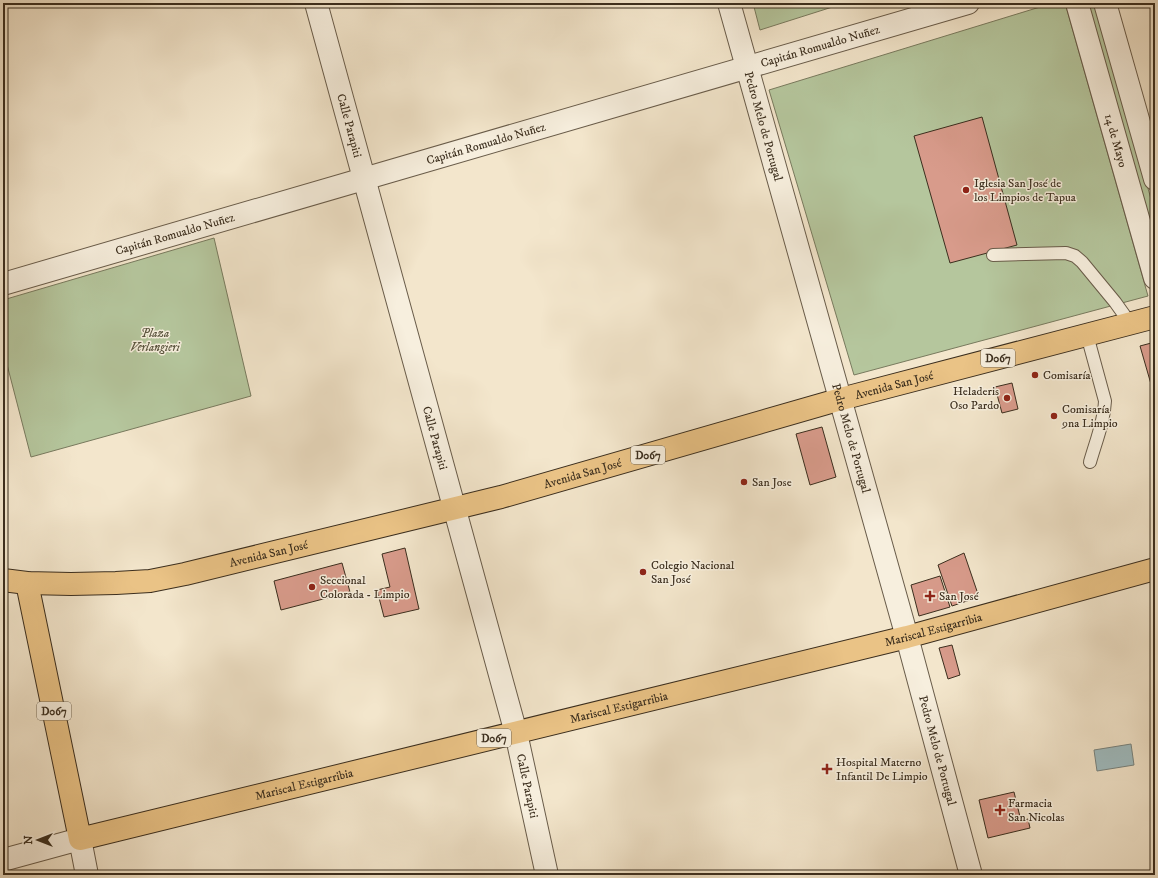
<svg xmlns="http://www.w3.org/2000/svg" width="1158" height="878" viewBox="0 0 1158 878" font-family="'IM FELL DW Pica',serif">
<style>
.green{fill:#b5c69d;stroke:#787a5e}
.water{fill:#a0bdc1;stroke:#788480}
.building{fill:#d89b8b;stroke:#3b2e1e}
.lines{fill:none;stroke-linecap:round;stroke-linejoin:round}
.service-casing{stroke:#695c4a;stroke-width:14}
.minor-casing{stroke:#695c4a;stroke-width:24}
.tertiary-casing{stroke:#695c4a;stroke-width:24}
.primary-casing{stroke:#3b2e1e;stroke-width:24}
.service{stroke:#f7efde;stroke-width:12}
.minor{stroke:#f7efde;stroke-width:22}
.tertiary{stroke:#f7efde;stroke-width:22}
.primary{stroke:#eac386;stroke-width:22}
.poi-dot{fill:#8f2418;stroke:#f7efde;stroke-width:1.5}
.labels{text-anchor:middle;stroke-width:3;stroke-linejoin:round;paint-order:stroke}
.shield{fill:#f7efde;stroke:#736858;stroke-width:1}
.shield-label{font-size:11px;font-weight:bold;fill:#3b2e1e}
.street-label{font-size:12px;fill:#3b2e1e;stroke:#f7efde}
.poi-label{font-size:12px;fill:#3b2e1e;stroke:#f7efde;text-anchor:start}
.park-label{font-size:12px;font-style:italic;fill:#5a543e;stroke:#f7efde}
</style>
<rect width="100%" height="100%" fill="#f3e6cc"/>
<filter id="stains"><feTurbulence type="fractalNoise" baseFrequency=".005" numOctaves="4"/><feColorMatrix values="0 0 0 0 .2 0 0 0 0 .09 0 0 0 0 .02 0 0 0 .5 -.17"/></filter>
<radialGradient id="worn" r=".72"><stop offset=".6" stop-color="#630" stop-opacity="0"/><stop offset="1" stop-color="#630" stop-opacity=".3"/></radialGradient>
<!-- green -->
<g class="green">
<path d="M753,3h92l-85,27z"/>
<path d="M1053,3h12l83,293 -294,79 -85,-285z"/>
<path d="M1085,3h10l60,210v33z"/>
<path d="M214,238l37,158 -220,61 -28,-108v-49z"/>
</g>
<!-- water -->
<path class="water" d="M1131,744l3,21 -37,6 -3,-21z"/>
<!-- building -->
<g class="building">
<path d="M982,117l35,128 -67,18 -36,-127z"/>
<path d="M1155,342v56l-15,-52z"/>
<path d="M1012,383l6,26 -16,4 -7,-26z"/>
<path d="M822,427l14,50 -26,8 -14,-51z"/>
<path d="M405,548l14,61 -35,8 -7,-27 13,-3 -8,-33z"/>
<path d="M964,553l15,44 -27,9 -14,-41z"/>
<path d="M342,563l8,29 -69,18 -7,-29z"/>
<path d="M940,576l10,31 -31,9 -8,-31z"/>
<path d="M952,645l8,30 -12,4 -9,-31z"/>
<path d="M1014,792l7,29 7,-2 2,9 -42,10 -9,-38z"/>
</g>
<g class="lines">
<defs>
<g id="service">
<path d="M993,255l73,-2 9,3 7,6 33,40 15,21"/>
<path d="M1087,335l18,66c-1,21 -9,40 -15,61"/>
</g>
<g id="minor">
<path id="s1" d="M316,3l200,730 31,142"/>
<path id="s2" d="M1077,3l78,275"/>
<path d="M1105,3l50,176"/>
<path id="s3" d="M3,284l965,-281"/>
<path d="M3,860l77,-21 7,36"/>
</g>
<g id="tertiary">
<path id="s4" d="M729,3l178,634 64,238"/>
</g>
<g id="primary">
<path id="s5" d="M3,580l24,3 44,1 45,-1 34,-2 35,-7 316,-77 340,-98 314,-82"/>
<path id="s6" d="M27,583l53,256 827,-202 248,-68"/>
</g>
</defs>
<!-- service casing -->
<use href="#service" class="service-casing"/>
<!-- minor casing -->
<use href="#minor" class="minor-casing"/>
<!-- tertiary casing -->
<use href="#tertiary" class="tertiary-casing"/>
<!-- primary casing -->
<use href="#primary" class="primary-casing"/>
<!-- service -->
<use href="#service" class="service"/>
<!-- minor -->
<use href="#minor" class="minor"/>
<!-- tertiary -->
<use href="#tertiary" class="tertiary"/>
<!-- primary -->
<use href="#primary" class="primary"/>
</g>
<!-- markers -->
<g class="poi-dot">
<circle cx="966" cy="190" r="4"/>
<circle cx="1035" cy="375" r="4"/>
<circle cx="1007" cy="398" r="4"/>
<circle cx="1054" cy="416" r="4"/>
<circle cx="744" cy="482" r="4"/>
<circle cx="643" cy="572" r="4"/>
<circle cx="312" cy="587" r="4"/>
<path d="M928 590h4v4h4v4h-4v4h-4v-4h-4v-4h4z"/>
<path d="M825 763h4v4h4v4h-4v4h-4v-4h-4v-4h4z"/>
<path d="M998 804h4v4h4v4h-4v4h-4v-4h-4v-4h4z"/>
</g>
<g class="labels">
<!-- shield labels -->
<g class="shield">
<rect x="981" y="349" width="34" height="18" rx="3"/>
<rect x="631" y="446" width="34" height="18" rx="3"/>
<rect x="37" y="702" width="34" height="18" rx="3"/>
<rect x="477" y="729" width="34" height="18" rx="3"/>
</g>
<g class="shield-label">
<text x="998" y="362">D067</text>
<text x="648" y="459">D067</text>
<text x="54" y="715">D067</text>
<text x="494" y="742">D067</text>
</g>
<!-- street labels -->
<g class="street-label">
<text dy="4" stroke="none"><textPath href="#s3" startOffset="851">Capitán Romualdo Nuñez</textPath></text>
<text dy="4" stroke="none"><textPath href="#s1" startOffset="127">Calle Parapiti</textPath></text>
<text dy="4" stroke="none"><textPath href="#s4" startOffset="128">Pedro Melo de Portugal</textPath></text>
<text dy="4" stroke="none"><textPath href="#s2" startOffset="143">14 de Mayo</textPath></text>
<text dy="4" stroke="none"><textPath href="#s3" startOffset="503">Capitán Romualdo Nuñez</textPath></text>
<text dy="4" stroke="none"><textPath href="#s3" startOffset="179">Capitán Romualdo Nuñez</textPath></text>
<text dy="4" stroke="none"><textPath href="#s5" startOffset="917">Avenida San José</textPath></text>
<text dy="4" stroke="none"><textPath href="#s1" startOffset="451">Calle Parapiti</textPath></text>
<text dy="4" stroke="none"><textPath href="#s4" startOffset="452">Pedro Melo de Portugal</textPath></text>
<text dy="4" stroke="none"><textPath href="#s5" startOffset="593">Avenida San José</textPath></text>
<text dy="4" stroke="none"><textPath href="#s5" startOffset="269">Avenida San José</textPath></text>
<text dy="4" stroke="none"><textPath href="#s6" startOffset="1140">Mariscal Estigarribia</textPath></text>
<text dy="4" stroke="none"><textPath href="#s6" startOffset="816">Mariscal Estigarribia</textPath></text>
<text dy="4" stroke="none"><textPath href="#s4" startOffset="776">Pedro Melo de Portugal</textPath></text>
<text dy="4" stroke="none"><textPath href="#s6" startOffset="492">Mariscal Estigarribia</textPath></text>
<text dy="4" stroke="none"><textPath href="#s1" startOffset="811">Calle Parapiti</textPath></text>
</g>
<!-- poi labels -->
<g class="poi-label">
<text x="974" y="187">Iglesia San José de<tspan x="974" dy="14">los Limpios de Tapua</tspan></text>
<text x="1043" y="379">Comisaría</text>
<text x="999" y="395" text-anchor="end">Heladeris<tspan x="999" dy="14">Oso Pardo</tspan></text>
<text x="1062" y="413">Comisaría<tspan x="1062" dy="14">9na Limpio</tspan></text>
<text x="752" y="486">San Jose</text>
<text x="651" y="569">Colegio Nacional<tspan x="651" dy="14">San José</tspan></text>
<text x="320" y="584">Seccional<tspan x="320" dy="14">Colorada - Limpio</tspan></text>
<text x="939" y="600">San José</text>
<text x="836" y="766">Hospital Materno<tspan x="836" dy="14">Infantil De Limpio</tspan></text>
<text x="1008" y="807">Farmacia<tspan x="1008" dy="14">San Nicolas</tspan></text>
</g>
<!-- park labels -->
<g class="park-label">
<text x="155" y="337">Plaza<tspan x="155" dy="14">Verlangieri</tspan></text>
</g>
</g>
<!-- margin -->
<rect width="1158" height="878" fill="none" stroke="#f3e6cc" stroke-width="16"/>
<rect x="4" y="4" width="1150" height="870" fill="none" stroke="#3b2e1e" stroke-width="2"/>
<rect x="8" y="8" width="1142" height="862" fill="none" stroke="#3b2e1e"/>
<!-- north arrow -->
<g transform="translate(38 840) rotate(270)" stroke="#f7efde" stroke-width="3" paint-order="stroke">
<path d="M0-3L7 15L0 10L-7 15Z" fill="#3b2e1e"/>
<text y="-6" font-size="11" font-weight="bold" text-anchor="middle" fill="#3b2e1e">N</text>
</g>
<rect width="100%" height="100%" filter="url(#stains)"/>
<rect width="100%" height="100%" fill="url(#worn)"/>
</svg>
